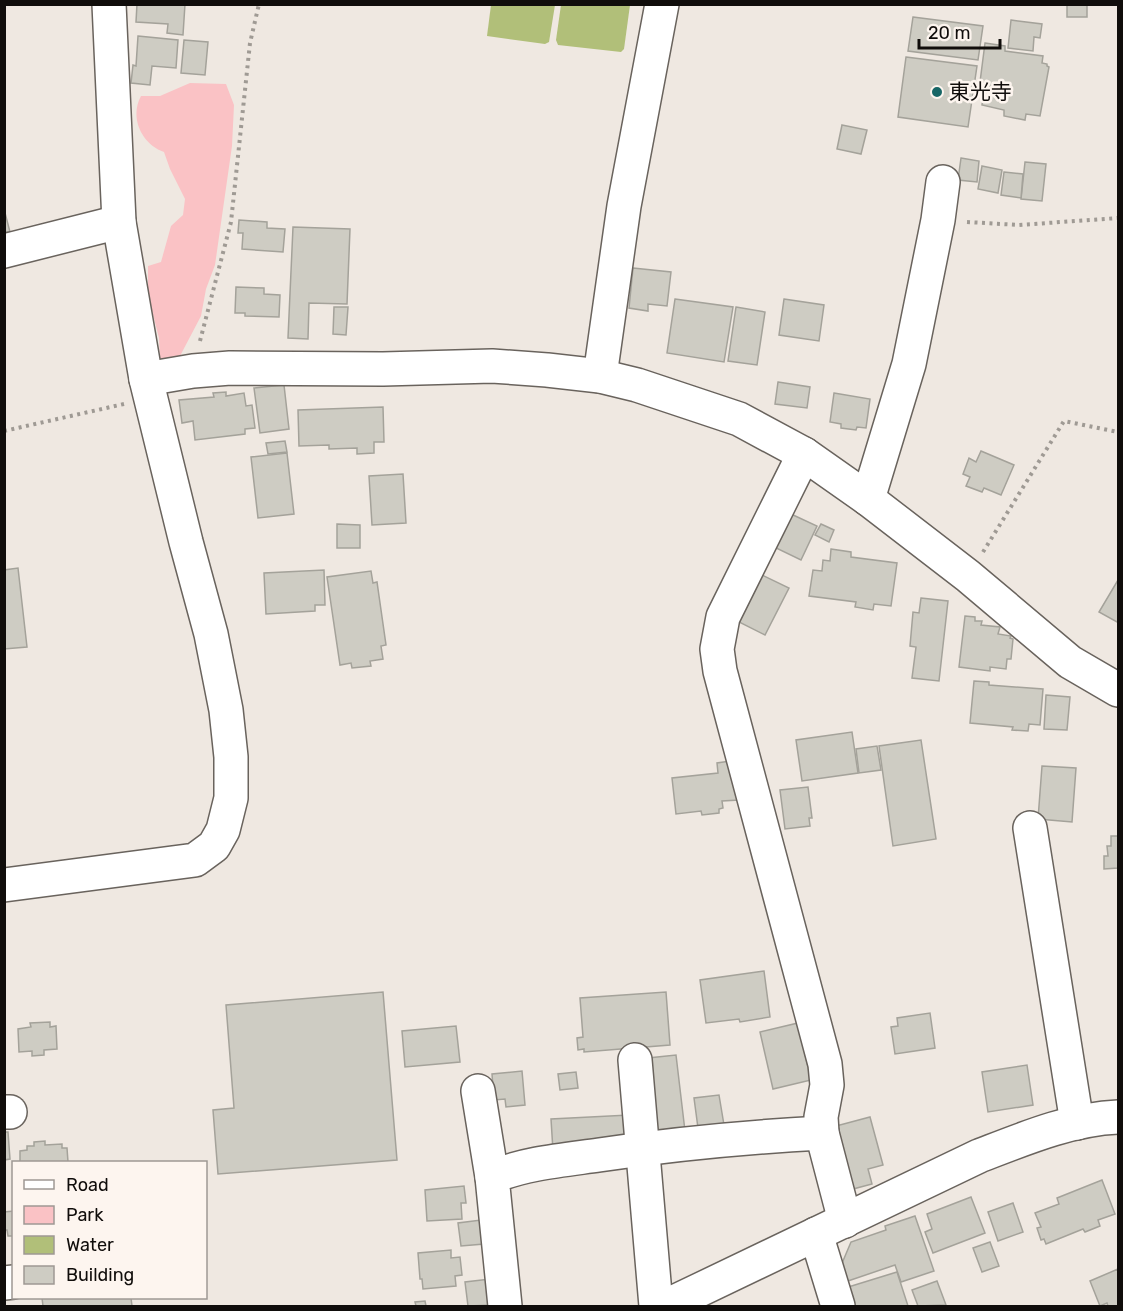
<svg xmlns="http://www.w3.org/2000/svg" width="1123" height="1311" viewBox="0 0 1123 1311" font-family="Rubik,'Noto Sans JP',sans-serif">
<style>
.green{fill:#fac2c5}
.water{fill:#b1bf79}
.building{fill:#ceccc3;stroke:#a4a29a;stroke-width:1.5}
.lines{fill:none;stroke-linecap:round;stroke-linejoin:round}
.minor-casing{stroke:#69635d;stroke-width:36}
.path{stroke:#9f9a94;stroke-width:4;stroke-dasharray:3 4.5;stroke-linecap:butt}
.minor{stroke:#fff;stroke-width:33}
.poi-dot{fill:#176666;stroke:#fdf5ef;stroke-width:2}
.labels{text-anchor:middle;stroke-width:5;stroke-linejoin:round;paint-order:stroke}
.poi-label{font-size:21px;fill:#100d0b;stroke:#fdf5ef;text-anchor:start}
</style>
<rect width="100%" height="100%" fill="#efe8e1"/>
<!-- green -->
<path class="green" d="M190,83l36,1 8,21 -2,41 -17,119 -9,24 -5,27 -21,40 -10,7 -10,-5 -1,-20 -11,-43v-29l13,-4 10,-36 12,-11 2,-16 -15,-30 -6,-17c-22,-8 -35,-34 -23,-56h19z"/>
<!-- water -->
<g class="water">
<path d="M491,5h64l-6,37 -4,2 -58,-8z"/>
<path d="M561,5h69l-6,44 -3,3 -63,-7 -2,-5z"/>
</g>
<!-- building -->
<g class="building">
<path d="M137,4h48l-2,31 -16,-2 1,-9 -32,-2z"/>
<rect x="1067" y="4" width="20" height="13"/>
<path d="M913,17l70,9 -5,34 -70,-9z"/>
<path d="M1011,20l31,4 -2,14 -6,-1 -1,14 -25,-3z"/>
<path d="M138,36l40,4 -2,28 -24,-2 -2,19 -19,-2 2,-18 3,1z"/>
<path d="M184,40l24,2 -3,33 -24,-2z"/>
<path d="M985,43l20,3v5l38,5 -1,7 5,1v2l2,1 -9,49 -14,-2 -1,6 -21,-4v-6l-22,-5 3,-21 -5,-2z"/>
<path d="M906,57l71,9 -9,61 -70,-10z"/>
<path d="M842,125l25,5 -6,24 -24,-5z"/>
<path d="M961,158l18,3 -2,21 -19,-2z"/>
<path d="M1025,162l21,2 -4,37 -21,-2z"/>
<path d="M982,166l20,4 -4,23 -20,-4z"/>
<path d="M1004,172l19,2 -2,24 -20,-3z"/>
<path d="M4,209l6,23h-6z"/>
<path d="M239,220l28,2v6l18,1 -2,23 -41,-3 1,-16h-5z"/>
<path d="M293,227l57,2 -3,75 -38,-1 -1,36 -20,-1z"/>
<path d="M633,268l38,4 -4,34 -19,-2v7l-19,-3z"/>
<path d="M236,287l28,1v6l16,1 -1,22 -34,-1v-3h-10z"/>
<path d="M675,299l58,8 -9,55 -57,-9z"/>
<path d="M784,299l40,6 -5,36 -40,-6z"/>
<path d="M334,307h14l-2,28 -13,-1z"/>
<path d="M736,307l29,5 -8,53 -29,-4z"/>
<path d="M778,382l32,5 -3,21 -32,-4z"/>
<path d="M284,385l5,44 -29,4 -6,-45z"/>
<path d="M226,392v4l18,-3 2,13 6,-1 3,23 -10,1v5l-50,6 -2,-19 -11,2 -3,-23 35,-3 -1,-4z"/>
<path d="M834,393l36,6 -4,29 -9,-1 -1,3 -15,-2v-4l-11,-2z"/>
<path d="M383,407l1,35h-10v11l-17,1v-6l-28,1v-4l-30,1 -1,-36z"/>
<path d="M285,441l2,11 -19,2 -2,-11z"/>
<path d="M981,451l33,14 -13,30 -17,-7 -2,4 -16,-6 4,-9 -7,-3 6,-16 7,4z"/>
<path d="M287,453l7,61 -36,4 -7,-61z"/>
<path d="M403,474l3,49 -34,2 -3,-49z"/>
<path d="M791,514l26,12 -16,34 -27,-13z"/>
<path d="M337,524l23,1v23h-23z"/>
<path d="M821,524l13,6 -5,12 -14,-7z"/>
<path d="M831,549l20,3v5l46,6 -6,43 -17,-2 -1,6 -18,-3 1,-5 -47,-6 4,-26 9,1 1,-11 7,1z"/>
<path d="M18,568l9,79 -23,2v-79z"/>
<path d="M324,570l1,35h-10v6l-49,3 -2,-41z"/>
<path d="M371,571l2,12 4,-1 9,63 -5,1 2,13 -13,2 1,5 -19,2 -1,-5 -11,2 -13,-88z"/>
<path d="M760,574l29,14 -24,47 -28,-14z"/>
<path d="M1118,580v40l-1,2 -18,-10z"/>
<path d="M921,598l27,3 -9,80 -27,-3 4,-31 -6,-1 3,-34 6,1z"/>
<path d="M965,616l10,1v4h7l-1,4 19,2 -2,7 13,2 -1,2 3,1 -2,20h-4l-1,10 -16,-2v4l-31,-4z"/>
<path d="M974,681l15,1v3l54,4 -3,36 -11,-1 -1,7 -16,-1 1,-3 -43,-4z"/>
<path d="M1046,695l24,2 -3,33 -23,-1z"/>
<path d="M852,732l6,41 -56,8 -6,-41z"/>
<path d="M921,740l15,99 -43,7 -14,-100z"/>
<path d="M877,746l4,24 -22,3 -3,-24z"/>
<path d="M730,761l9,39 -17,1 1,7 -4,1v4l-17,2 -1,-4 -25,3 -4,-36 46,-5 -1,-10z"/>
<path d="M1042,766l34,2 -4,54 -34,-3z"/>
<path d="M808,787l4,31h-3l1,8 -25,3 -5,-39z"/>
<path d="M1111,836h7v32l-14,1v-13h4l-1,-10h4z"/>
<path d="M764,971l6,46 -30,5 -1,-3 -33,4 -6,-43z"/>
<path d="M383,992l14,168 -179,14 -5,-64 21,-2 -8,-103z"/>
<path d="M666,992l4,53 -86,7v-3l-6,1 -1,-12 6,-1 -3,-39z"/>
<path d="M930,1013l5,35 -40,6 -4,-27 7,-1 -1,-8z"/>
<path d="M50,1022v5l6,-1 1,23 -13,1v5l-12,1v-5l-13,1 -1,-23 13,-2 -1,-4z"/>
<path d="M798,1023l13,57 -38,9 -13,-57z"/>
<path d="M456,1026l4,36 -55,5 -3,-36z"/>
<path d="M676,1055l9,76 -33,4 -4,-77z"/>
<path d="M1027,1065l6,40 -45,7 -6,-40z"/>
<path d="M522,1071l3,34 -19,2 -1,-8 -11,1 -2,-26z"/>
<path d="M576,1072l2,16 -18,2 -2,-16z"/>
<path d="M719,1095l5,30 -26,3 -4,-30z"/>
<path d="M629,1115l2,31 -78,5 -2,-32z"/>
<path d="M870,1117l13,48 -15,4 4,15 -19,5 -17,-63z"/>
<path d="M4,1132h4l2,27 -6,1z"/>
<path d="M45,1141v4l17,-1v4h5l1,14h-48v-11l7,-1v-4h7v-4z"/>
<path d="M1102,1180l13,34 -17,6 2,6 -15,6 -2,-3 -37,15 -2,-5 -3,1 -4,-12 4,-1 -6,-14 24,-9 -2,-6z"/>
<path d="M464,1186l2,17h-5l1,16 -35,2 -2,-31z"/>
<path d="M971,1197l14,36 -52,20 -8,-21 7,-3 -5,-15z"/>
<path d="M1013,1203l10,29 -25,9 -10,-29z"/>
<path d="M14,1211v25h-6l-1,-6h-3v-18z"/>
<path d="M915,1216l19,55 -33,11 -6,-17 -50,17 -5,-14 11,-26 35,-12 -1,-4z"/>
<path d="M481,1220l3,24 -23,2 -3,-23z"/>
<path d="M990,1242l9,24 -17,6 -9,-24z"/>
<path d="M451,1250v8l9,-1 2,18 -7,1 1,10 -33,3 -1,-10h-2l-2,-26z"/>
<path d="M1118,1269v37h-10l-1,-3 -7,3 -10,-25z"/>
<path d="M897,1272l11,34h-57l-6,-18z"/>
<path d="M490,1279l3,26 -25,1 -3,-24z"/>
<path d="M937,1281l9,24 -28,1 -6,-16z"/>
<path d="M42,1298h89l1,8h-89z"/>
<path d="M425,1301l1,5h-10l-1,-4z"/>
</g>
<g class="lines">
<defs>
<g id="minor">
<path d="M4,251l115,-29"/>
<path d="M600,376l24,-170 38,-202"/>
<path d="M146,379l47,-8 37,-3 153,1 109,-3 55,4 53,6 37,9 102,34 65,35 64,45 100,77 102,86 48,28"/>
<path d="M804,454l-81,163 -6,32 3,22 105,393 2,21 -6,32 1,16 23,88"/>
<path d="M868,499l41,-135 29,-144 5,-38"/>
<path d="M1030,828l47,295"/>
<path d="M4,885l191,-25 19,-14 9,-16 8,-32v-41l-5,-47 -15,-76 -25,-92 -40,-163 -27,-157 -10,-218"/>
<path d="M635,1060l21,246"/>
<path d="M478,1091l14,86"/>
<path d="M4,1112h6"/>
<path d="M816,1234l22,72"/>
<path d="M4,1283l10,-1"/>
<path d="M505,1306l-13,-129c34,-14 71,-17 107,-22 74,-11 149,-18 223,-22"/>
<path d="M666,1306l313,-150c44,-17 91,-37 139,-39"/>
</g>
</defs>
<!-- minor casing -->
<use href="#minor" class="minor-casing"/>
<!-- path -->
<g class="path">
<path d="M967,222l52,3 99,-7"/>
<path d="M200,341l31,-119 19,-179 9,-39"/>
<path d="M4,431l120,-27"/>
<path d="M983,552l81,-131 54,11"/>
</g>
<!-- minor -->
<use href="#minor" class="minor"/>
</g>
<!-- markers -->
<circle class="poi-dot" cx="937" cy="92" r="6"/>
<g class="labels">
<!-- poi labels -->
<g class="poi-label">
<text x="949" y="99">東光寺</text>
</g>
</g>
<!-- border -->
<rect width="1123" height="1311" fill="none" stroke="#100d0b" stroke-width="12"/>
<!-- legend -->
<rect x="12" y="1161" width="195" height="138" fill="#fdf5ef" stroke="#9e9894" stroke-width="1.5"/>
<rect x="24" y="1180" width="30" height="9" fill="#ffffff" stroke="#9e9894" stroke-width="1.5"/>
<text x="66" y="1191" font-size="18" fill="#100d0b">Road</text>
<rect x="24" y="1206" width="30" height="18" fill="#fac2c5" stroke="#9e9894" stroke-width="1.5"/>
<text x="66" y="1221" font-size="18" fill="#100d0b">Park</text>
<rect x="24" y="1236" width="30" height="18" fill="#b1bf79" stroke="#9e9894" stroke-width="1.5"/>
<text x="66" y="1251" font-size="18" fill="#100d0b">Water</text>
<rect x="24" y="1266" width="30" height="18" fill="#ceccc3" stroke="#9e9894" stroke-width="1.5"/>
<text x="66" y="1281" font-size="18" fill="#100d0b">Building</text>
<!-- scale -->
<path d="M919 39v9h81v-9" fill="none" stroke="#100d0b" stroke-width="3"/>
<text x="928" y="39" font-size="18" fill="#100d0b" stroke="#fdf5ef" stroke-width="4.5" paint-order="stroke">20 m</text>
</svg>
